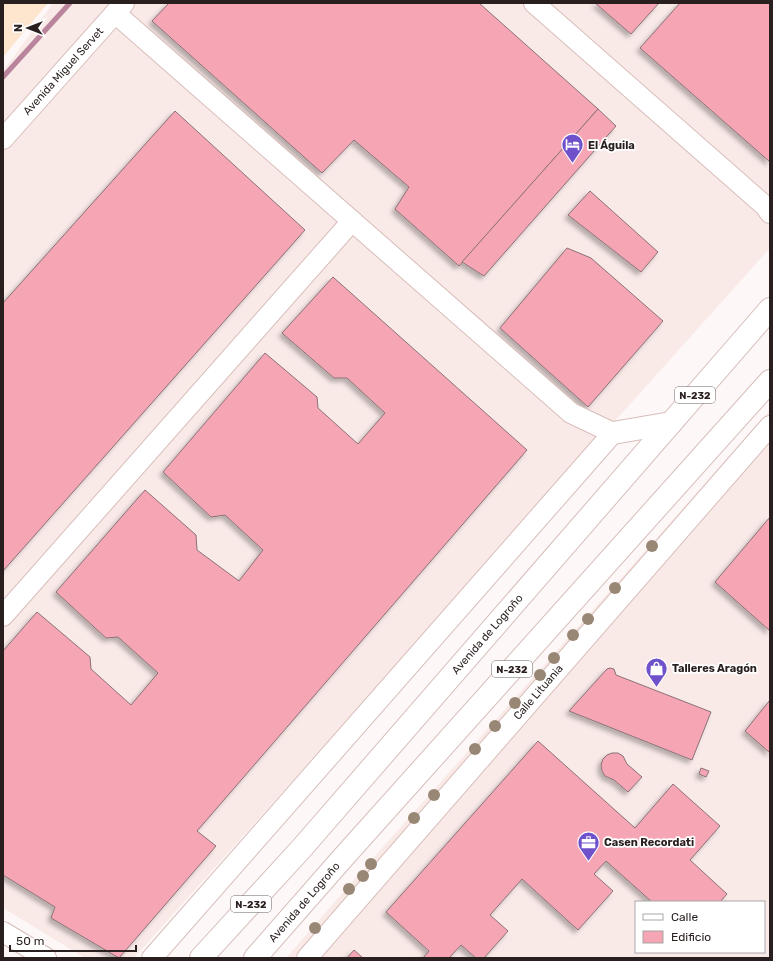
<svg xmlns="http://www.w3.org/2000/svg" width="773" height="961" viewBox="0 0 773 961" font-family="Rubik,sans-serif">
<style>
.built{fill:#f9eae8;fill-rule:evenodd}
.green{fill:#fee5cd}
.lines{fill:none;stroke-linecap:round;stroke-linejoin:round}
.stream{stroke:#ba849d;stroke-width:5}
.building{fill:#f5a5b4;stroke:#8a7276;filter:url(#shadow)}
.minor-casing{stroke:#d8bdba;stroke-width:22}
.trunk-casing{stroke:#d8bdba;stroke-width:24}
.minor{stroke:#fff;stroke-width:20}
.trunk{stroke:#fff;stroke-width:22}
.tree{fill:#998776}
.labels{text-anchor:middle;stroke-width:3.5;stroke-linejoin:round;paint-order:stroke}
.shield{fill:#fff;stroke:#696262;stroke-width:1}
.shield-label{font-size:10px;font-weight:bold;fill:#291f1e}
.street-label{font-size:11px;fill:#291f1e;stroke:#fff}
.poi-label{font-size:11px;font-weight:bold;fill:#291f1e;stroke:#fff;text-anchor:start}
</style>
<defs>
<filter id="shadow"><feDropShadow dx="-3.5" dy="3.5" stdDeviation="2" flood-color="#0004"/></filter>
</defs>
<rect width="100%" height="100%" fill="#fdf8f7"/>
<!-- built -->
<g class="built">
<path d="M53,3h717v245l-636,710h-49l-82,-50v-837z"/>
<path d="M770,410v548h-484l66,-76zM636,902h128v50h-128z"/>
</g>
<!-- green -->
<path class="green" d="M3,3h45l-45,54z"/>
<g class="lines">
<!-- stream -->
<path class="stream" d="M3,77l67,-74"/>
</g>
<!-- building -->
<g class="building">
<path d="M169,3h310l119,106 -139,157 -64,-57 14,-22 -55,-47 -32,33 -170,-152z"/>
<path d="M595,3h64l-28,31z"/>
<path d="M680,3h90v159l-130,-114z"/>
<path d="M598,109l18,17 -132,150 -22,-14z"/>
<path d="M175,111l130,119 -302,341v-268z"/>
<path d="M590,191l68,61 -17,20 -73,-57z"/>
<path d="M567,248l24,10 72,63 -75,86 -88,-79z"/>
<path d="M333,277l194,173 -330,381 19,15 -97,112 -68,-40 4,-11 -52,-32v-224l34,-39 53,45 1,12 40,36 27,-32 -40,-36 -12,1 -50,-46 89,-102 51,45 1,15 42,31 24,-31 -38,-35 -14,2 -48,-45 102,-119 52,44 1,11 40,36 27,-31 -38,-35h-13l-52,-45z"/>
<path d="M770,517v114l-55,-49z"/>
<path d="M610,668l4,1 2,6 95,37 -19,48 -123,-49 38,-42z"/>
<path d="M770,700v53l-25,-22z"/>
<path d="M538,741l97,87 38,-44 47,42 -30,34 37,34 -7,8h-68l-46,-41 -12,13 19,17 -35,39 -56,-51 -32,36 18,16 -24,27h-8l-15,-13 -12,13h-26l6,-7 -43,-39z"/>
<path d="M612,753h6l5,3 4,8 15,13 -14,15 -14,-12 -9,-4 -3,-5 -1,-6 2,-6 4,-4z"/>
<path d="M701,768l8,3 -3,6 -7,-3z"/>
<path d="M354,950l9,8h-16z"/>
</g>
<g class="lines">
<defs>
<g id="minor">
<path d="M534,3l231,203 5,7"/>
<path d="M115,13l456,400 42,20 -461,525"/>
<path d="M3,139l121,-136"/>
<path d="M3,616l349,-395"/>
<path d="M3,932l43,26"/>
<path d="M307,958l463,-532"/>
</g>
<g id="trunk">
<path d="M613,433l58,-10"/>
<path d="M201,958l100,-109 469,-540"/>
<path d="M255,958l85,-97 430,-480"/>
</g>
</defs>
<!-- minor casing -->
<use href="#minor" class="minor-casing"/>
<!-- trunk casing -->
<use href="#trunk" class="trunk-casing"/>
<!-- minor -->
<use href="#minor" class="minor"/>
<!-- trunk -->
<use href="#trunk" class="trunk"/>
</g>
<!-- trees -->
<g class="tree">
<circle cx="652" cy="546" r="6"/>
<circle cx="615" cy="588" r="6"/>
<circle cx="588" cy="619" r="6"/>
<circle cx="573" cy="635" r="6"/>
<circle cx="554" cy="658" r="6"/>
<circle cx="540" cy="675" r="6"/>
<circle cx="515" cy="703" r="6"/>
<circle cx="495" cy="726" r="6"/>
<circle cx="475" cy="749" r="6"/>
<circle cx="434" cy="795" r="6"/>
<circle cx="414" cy="818" r="6"/>
<circle cx="371" cy="864" r="6"/>
<circle cx="363" cy="876" r="6"/>
<circle cx="349" cy="889" r="6"/>
<circle cx="315" cy="928" r="6"/>
</g>
<!-- icons -->
<defs>
<symbol id="hotel-pin" viewBox="-11 -11 22 30"><path d="M0 17L-7.5 6A9.5 9.5 0 1 1 7.5 6Z" fill="#6e51cb" stroke="#fff"/><path d="M-6-4.5h1.5V1H6V5H4.5V3h-9V5H-6ZM-4 0a1.8 1.8 0 1 1 3.6 0ZM.5 0V-2.5h3Q6-2.5 6 0Z" fill="#fff"/></symbol>
<symbol id="shop-pin" viewBox="-11 -11 22 30"><path d="M0 17L-7.5 6A9.5 9.5 0 1 1 7.5 6Z" fill="#6e51cb" stroke="#fff"/><path d="M-5-2.5h2.3a2.7 3.5 0 0 1 5.4 0H5L5.5 6h-11ZM-1.5-2.5h3a1.5 2.3 0 0 0-3 0Z" fill="#fff"/></symbol>
<symbol id="office-pin" viewBox="-11 -11 22 30"><path d="M0 17L-7.5 6A9.5 9.5 0 1 1 7.5 6Z" fill="#6e51cb" stroke="#fff"/><path d="M-6-3h4V-5.5h4V-3h4V5H-6ZM-1-4.5V-3h2v-1.5ZM-6 0V1H6V0Z" fill="#fff"/></symbol>
</defs>
<g fill-rule="evenodd">
<use href="#hotel-pin" x="560" y="132" width="25" height="34"/>
<use href="#shop-pin" x="644" y="656" width="25" height="34"/>
<use href="#office-pin" x="576" y="830" width="25" height="34"/>
</g>
<g class="labels">
<!-- shield labels -->
<g class="shield">
<rect x="675" y="387" width="40" height="16" rx="3"/>
<rect x="492" y="661" width="40" height="16" rx="3"/>
<rect x="231" y="896" width="40" height="16" rx="3"/>
</g>
<g class="shield-label">
<text x="695" y="399">N-232</text>
<text x="512" y="673">N-232</text>
<text x="251" y="908">N-232</text>
</g>
<!-- street labels -->
<g class="street-label">
<text transform="translate(63 71) rotate(-48)" y="4">Avenida Miguel Servet</text>
<text transform="translate(487 634) rotate(-49)" y="4">Avenida de Logroño</text>
<text transform="translate(538 692) rotate(-49)" y="4">Calle Lituania</text>
<text transform="translate(304 902) rotate(-49)" y="4">Avenida de Logroño</text>
</g>
<!-- poi labels -->
<g class="poi-label">
<text x="588" y="149">El Águila</text>
<text x="672" y="672">Talleres Aragón</text>
<text x="604" y="846">Casen Recordati</text>
</g>
</g>
<!-- border -->
<rect width="773" height="961" fill="none" stroke="#291f1e" stroke-width="8"/>
<!-- legend -->
<rect x="635" y="901" width="130" height="52" fill="#ffffff" stroke="#a9a5a5"/>
<rect x="643" y="914" width="20" height="6" fill="#ffffff" stroke="#a9a5a5"/>
<text x="671" y="921" font-size="12" fill="#291f1e">Calle</text>
<rect x="643" y="931" width="20" height="12" fill="#f5a5b4" stroke="#a9a5a5"/>
<text x="671" y="941" font-size="12" fill="#291f1e">Edificio</text>
<!-- north arrow -->
<g transform="translate(28 28) rotate(270)" stroke="#ffffff" stroke-width="3" paint-order="stroke">
<path d="M0-3L7 15L0 10L-7 15Z" fill="#291f1e"/>
<text y="-6" font-size="11" font-weight="bold" text-anchor="middle" fill="#291f1e">N</text>
</g>
<!-- scale -->
<path d="M10 945v6h126v-6" fill="none" stroke="#291f1e" stroke-width="2"/>
<text x="16" y="945" font-size="12" fill="#291f1e" stroke="#ffffff" stroke-width="3" paint-order="stroke">50 m</text>
</svg>
